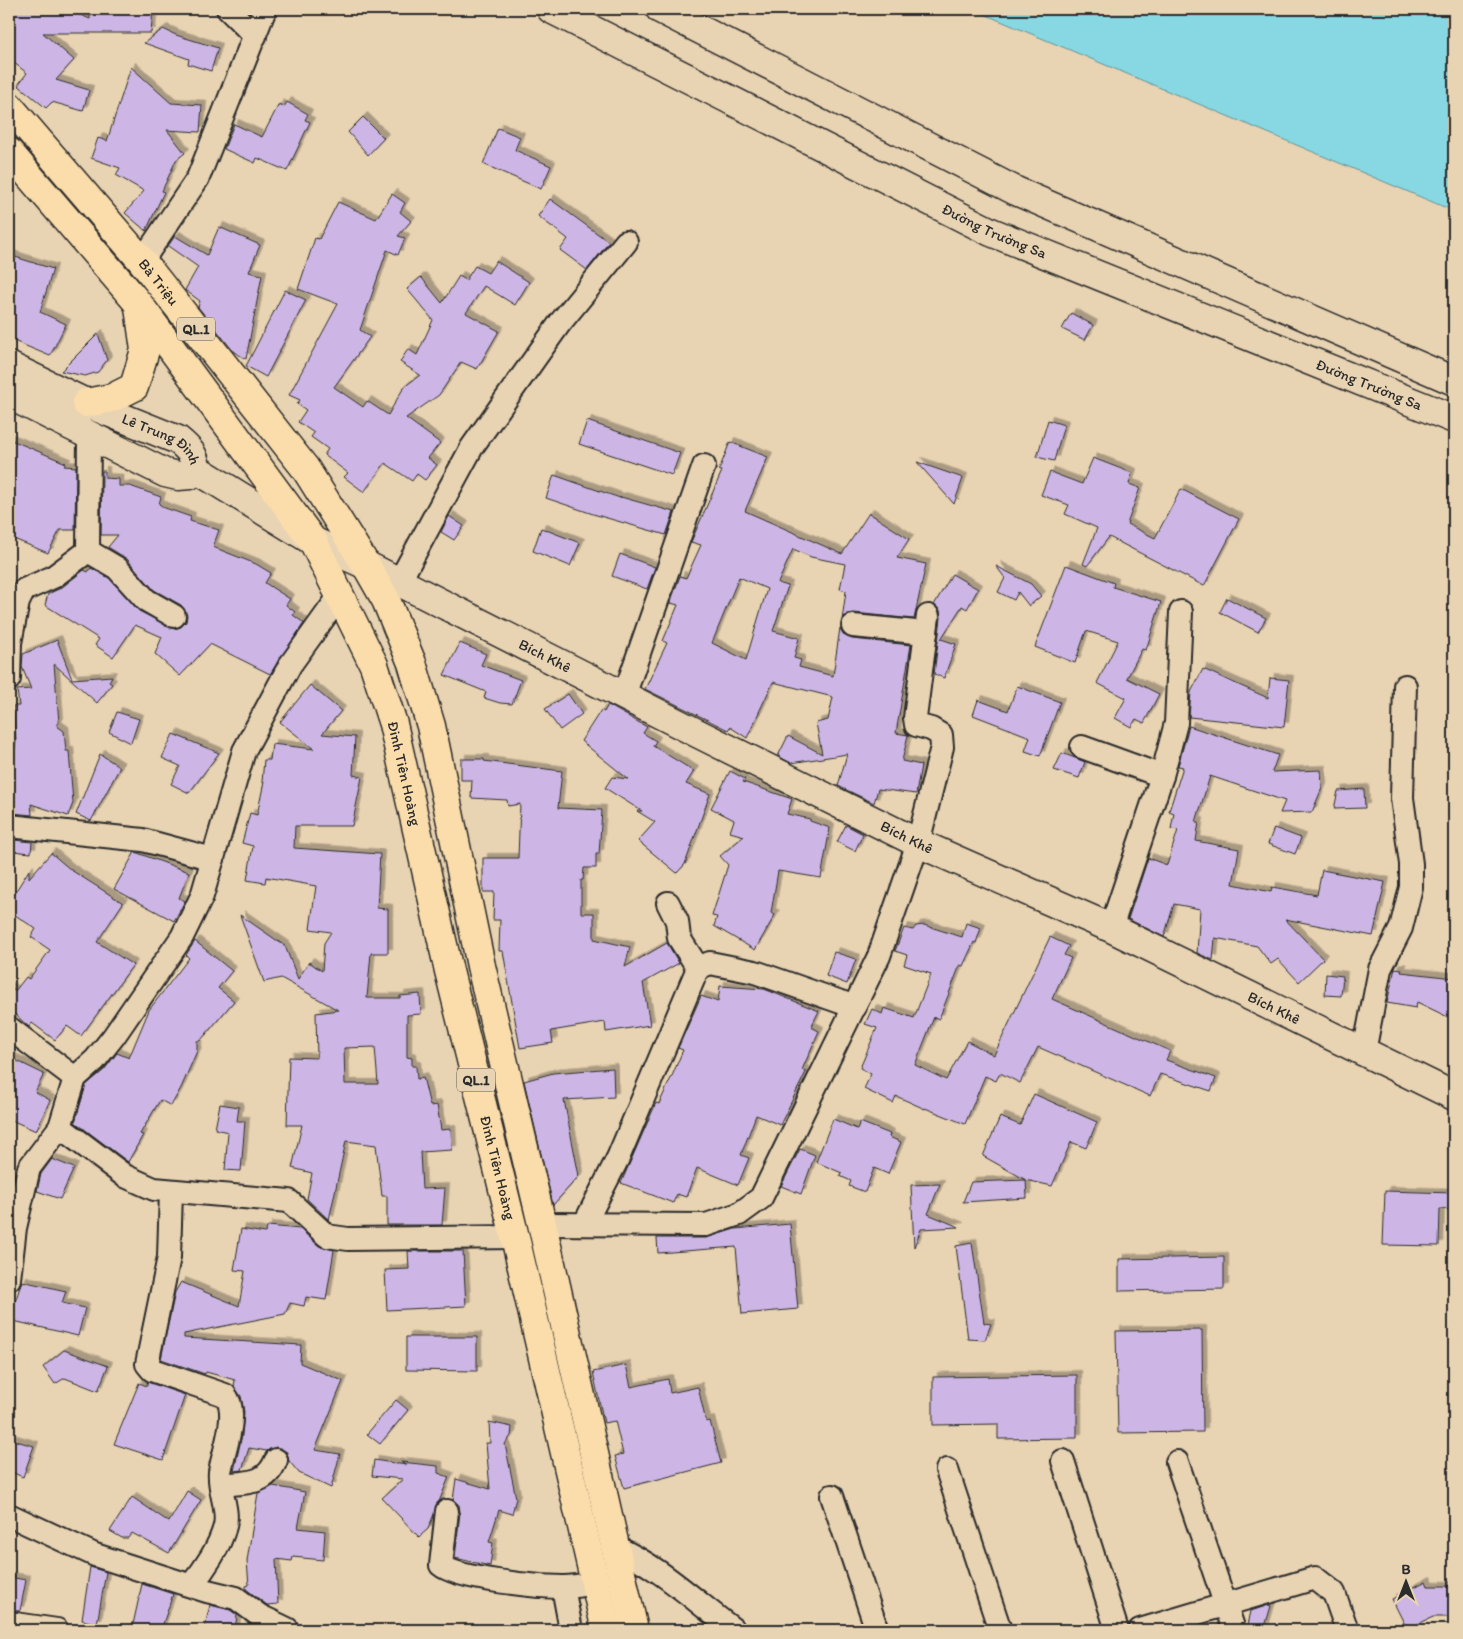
<svg xmlns="http://www.w3.org/2000/svg" width="1463" height="1639" viewBox="0 0 1463 1639" font-family="Itim,sans-serif">
<style>
.water{fill:#87d8e2;stroke:#629399}
.building{fill:#cdb6e5;stroke:#2b2b2b;fill-rule:evenodd;filter:url(#shadow)}
.lines{fill:none;stroke-linecap:round;stroke-linejoin:round}
.street-casing{stroke:#2b2b2b;stroke-width:26}
.secondary-casing{stroke:#2b2b2b;stroke-width:31}
.highway-casing{stroke:#2b2b2b;stroke-width:31}
.street{stroke:#e8d3b2;stroke-width:22}
.secondary{stroke:#e8d3b2;stroke-width:28}
.highway{stroke:#fbddab;stroke-width:28}
.labels{text-anchor:middle;stroke-width:4;stroke-linejoin:round;paint-order:stroke}
.shield{fill:#e8d3b2;stroke:#645d54;stroke-width:1}
.shield-label{font-size:14px;font-weight:bold;fill:#2b2b2b}
.street-label{font-size:15px;fill:#2b2b2b;stroke:#e8d3b2}
</style>
<defs>
<filter id="shadow"><feDropShadow dx="4.5" dy="-4.5" stdDeviation="0" flood-color="#0004"/></filter>
</defs>
<rect width="100%" height="100%" fill="#e8d3b2"/>
<filter id="ink" filterUnits="userSpaceOnUse"><feTurbulence type="fractalNoise" baseFrequency=".02" numOctaves="2"/><feDisplacementMap in="SourceGraphic" scale="10" xChannelSelector="R" yChannelSelector="G"/><feConvolveMatrix kernelMatrix="1 2 1 2 8 2 1 2 1" color-interpolation-filters="sRGB"/></filter>
<g filter="url(#ink)">
<!-- water -->
<path class="water" d="M972,9h482v202z"/>
<!-- building -->
<g class="building">
<path d="M9,9h57l24,10v-10h63l-2,24h-108l31,27 -18,20 33,10 -6,21 -31,-9 -6,6 -28,-23 9,-12 -18,-14z"/>
<path d="M163,29l13,6 42,13 -7,23 -23,-7 1,-5 -45,-16z"/>
<path d="M131,67l40,36 31,2 -2,27 -33,-2 18,23 -9,7 -14,31 2,1 -18,39 -21,-18 19,-22 -28,-16 4,-7 -29,-10 7,-20 9,3z"/>
<path d="M287,102l21,12 -3,6 5,2 -23,49 -30,-13 -2,5 -31,-14 10,-25 28,13 17,-33 5,3z"/>
<path d="M363,117l21,21 -16,17 -20,-23z"/>
<path d="M498,128l22,9 -5,13 36,16 -10,23 -58,-25z"/>
<path d="M392,194l13,9 -5,9 11,9 -13,15 7,2 -7,17 -11,-5 -27,80 10,7 -36,50 29,20 4,-6 21,14 16,-28 16,-12 -20,-13 8,-13 9,6 16,-35 -26,-31 14,-12 21,26 17,-27 7,4 9,-14 13,7 8,-12 33,21 -14,23 -31,-19 -18,27 33,18 -22,38 -16,-7 -22,33 -33,23 34,25 -12,15 9,7 -12,15 -8,-6 -5,7 -27,-18 -21,29 -20,-15 4,-4 -24,-18 4,-6 -17,-12 3,-4 -16,-11 8,-12 -9,-6 3,-4 -11,-5 49,-91 -40,-15 17,-51 4,1 19,-37 38,17z"/>
<path d="M550,199l59,43 -22,28 -27,-20 8,-11 -30,-23z"/>
<path d="M219,227l41,18 -11,27 13,3 -16,84 -12,-7 -23,-29 2,-3 -7,-3 -8,-10 2,-6 -15,-11 13,-23 -30,-21 7,-10 32,19z"/>
<path d="M9,255l44,14 -13,43 26,12 -16,32 -41,-17z"/>
<path d="M285,290l21,10 -40,77 -20,-11z"/>
<path d="M1071,313l22,12 -8,15 -23,-11z"/>
<path d="M98,334l9,26 -9,12 -13,4 -24,-5z"/>
<path d="M1048,420l16,5 -10,36 -17,-4z"/>
<path d="M587,421l93,32 -8,22 -93,-31z"/>
<path d="M9,439l57,24 -2,3 12,1 -1,63h-15l-12,23 -39,-16v-51l4,-10 -4,-2z"/>
<path d="M730,442l38,15 -23,54 97,43 27,-41 40,26 -12,19 29,6 -12,55 -60,-6 -7,1 -5,6 4,-29 -6,-2 5,-25 -34,-7 -18,-8 -15,34 10,3 -15,45 26,7 -5,20 7,2 -2,7 34,9 7,-48 5,8 7,3 59,6 -15,88 12,2 -6,26 19,4 -5,29 -38,-5 -4,14 -36,-17 9,-32 -56,9 -13,-7 10,-20 34,18 -6,-31 12,-3 5,-23 -60,-15 -26,56 -17,-11 -2,3 -83,-41 22,-46 -4,-2 15,-36 -7,-2 1,-5 8,-22 6,2 15,-33 -10,-3 31,-71 -3,-1zM739,577l28,12 -21,71 -34,-17z"/>
<path d="M1093,458l39,15 -3,11 11,4 -13,36 28,14 26,-49 58,30 -35,67 -95,-49 -22,29 -4,-2 14,-36 -32,-14 4,-9 -28,-10 9,-23 32,12z"/>
<path d="M917,462l46,16 -9,26z"/>
<path d="M102,471h3v7l14,1v7h11l31,11 -2,7 6,4 26,9 -1,4 29,9 -6,17 43,17 15,9 -6,10 25,16 -4,6 9,7 -2,3 11,8 -34,51 -60,-30 -30,32 -25,-22 7,-17 -27,-12 -22,32 -18,-12 4,-6 -54,-34 3,-11 13,-6 23,-18 4,2 3,-4 18,10 30,33 35,18 7,-2 5,-5 1,-7 -6,-10 -27,-15 -27,-31 -19,-12 10,-12h-17z"/>
<path d="M554,475l66,23 1,-1 53,15 -8,23 -73,-21 -47,-16z"/>
<path d="M449,516l15,10 -10,14 -13,-8z"/>
<path d="M541,528l39,15 -10,23 -37,-15z"/>
<path d="M620,554l35,13 -8,22 -35,-13z"/>
<path d="M1066,565l48,18 -1,4 48,15 -15,48 -4,-1 -15,29 32,16 -15,29 -8,-4 -5,8 -16,-9 11,-20 -29,-15 21,-42 -32,-10 -11,32 -40,-16z"/>
<path d="M996,566l35,18 10,12 -12,10 -11,-14 -4,8 -16,-8 7,-14z"/>
<path d="M952,574l26,15 -11,20 -5,-3 -21,33 15,5 -12,34 -10,-4 7,-56 -1,-8 -6,-5z"/>
<path d="M1227,598l39,20 -8,14 -38,-20z"/>
<path d="M57,640l15,39 40,-3 -3,6 3,2 -15,19 -43,-39 5,58 -2,4 7,5 2,20h3l4,52 -5,13 -37,-12 1,11 -20,-2 -3,-41h4l-1,-18h2l2,-13 -3,-35h6l-2,-16 14,-1 -9,-22 1,-13z"/>
<path d="M460,643l26,11 -5,11 40,15 -9,24 -12,-1 -16,-5 2,-6 -42,-17z"/>
<path d="M1203,669l65,29 2,-20 19,2 -5,47 -95,-10 2,-25z"/>
<path d="M310,685l31,26 -19,23 33,3 -2,38 9,2 -10,49h-57l-1,22 86,6 -3,54 11,1v44h-17l-4,45h33v-2l20,-2 1,20 -14,1v42l5,1v8h4l1,13 6,-2 7,29 7,-1 4,25 10,-1 1,21 -32,2 2,37 23,-1 -3,37h-55v-29h-5l-6,-51 -30,-4 -17,79 -22,-21 5,-26 -20,-5 10,-43h-15l2,-68 28,1 -1,-45 22,-3 -57,-32 -17,4 -24,-67 45,31 13,33 11,-17 13,9 2,-28 7,-11 -21,-3 6,-43 -50,-9 -1,6 -18,-3 6,-34 -11,-3 8,-30 7,2 7,-33h-2l2,-22h6l2,-16 42,5 -34,-27zM375,1047l3,37h-33l-1,-36z"/>
<path d="M1017,686l43,16 -20,54 -15,-5 5,-14 -57,-22 5,-15 30,11z"/>
<path d="M568,694l14,20 -22,16 -15,-21z"/>
<path d="M608,705l39,22 -4,6 13,8 -3,5 41,25 -8,13 24,10 -25,70 -8,9 -39,-32 17,-19 -18,-11h5l-2,-1 -35,-22 7,-11 16,2 -47,-38 20,-31 3,2z"/>
<path d="M117,712l22,7 -8,24 -22,-11z"/>
<path d="M1189,726l89,29 -6,17 49,-2 1,18 -10,24 -32,1 5,-12 -75,-25 -14,46h3l-3,19 43,8 -6,35 38,8 1,-5 45,8 5,-25 63,12 -12,54 -88,-17 38,40 -24,23 -21,-23 -7,5 -14,-18 -42,-8 -2,22 -16,-7 3,-44 -26,-5 -10,33 -36,-18 20,-61 19,7 11,-35 -7,-1 3,-16 -5,-2 14,-44 -5,-1z"/>
<path d="M173,734l46,19 -30,40 -18,-9 9,-18 -18,-8z"/>
<path d="M1062,753l23,9 -6,16 -25,-8z"/>
<path d="M100,754l20,13 -29,54 -15,-7z"/>
<path d="M461,759h23v2l78,10 -4,37 44,2 -3,44h-3v14h-12l-1,12h-2v33h13v26l36,8 -5,20 42,-24 12,20 -36,20 7,42 -44,7 -1,-10 -54,9 2,12 -33,5 -17,-97h-4l1,-31h-7l1,-28h-11v-34h35l2,-54 -12,2 -1,-6 -36,-2 1,-18h-11z"/>
<path d="M730,771l15,8 -2,3 49,17 -5,15 23,5v2l20,7 -9,50 -43,-7 -7,42 4,2 -20,35 -41,-24 3,-9 -5,-1 16,-51 -8,-9 24,-20 -14,-4 4,-12 -23,-12z"/>
<path d="M1364,789l1,19 -31,1 4,-18z"/>
<path d="M846,825l17,9 -8,17 -18,-9z"/>
<path d="M1274,828l27,10 -6,16 -27,-10z"/>
<path d="M14,840l18,2 -1,11 -18,-2z"/>
<path d="M135,852l54,20 -10,26 6,3 -11,20 -60,-32z"/>
<path d="M51,853l20,17 52,33 -26,39 36,23 -52,71 -14,-10 -12,14 -23,-17 -3,4 -20,-18v-22l6,4 11,-14 3,2 21,-29 -19,-13 5,-8 -27,-18v-9l20,-32v8z"/>
<path d="M966,923l15,5 -5,15 -2,-1 -11,24 -3,-1 -21,54 -5,-2 -19,48 31,15 21,-39 27,14 56,-118 19,9 -5,9 7,3 -19,41 118,52 -4,9 50,18 -5,13 -51,-17 -10,22 -112,-49 -18,36 -20,-10 -4,8 -11,-5 -20,48 -40,-16v1l-29,-13 -3,7 -29,-14 7,-15 -11,-6 17,-40 -12,-4 7,-15 10,5 2,-6 30,10 17,-44 -27,-9 3,-10 -12,-4 9,-23 9,2 3,-4 8,-1 38,12z"/>
<path d="M195,941l37,30 -14,17 16,13 -33,39 -4,1v10l-16,37 -10,18 -11,-6 -20,34 3,1 -15,27 -53,-40 11,-37 18,-15 13,-17 12,5 20,-48 40,-52 -3,-3z"/>
<path d="M834,952l22,7 -9,25 -21,-8z"/>
<path d="M1395,968l7,1 -1,3 53,6v42l-37,-18 -1,6 -29,-5z"/>
<path d="M1326,974l17,2 -2,20 -16,-1z"/>
<path d="M720,986l44,3 55,22 -8,16 8,4 -17,39 4,2 -26,53 -24,-10 -15,40 8,3 -11,27 -41,-17 -11,29 -9,-3 -4,9 -52,-20 35,-80 3,1 13,-28 11,-26 -5,-2 23,-52 17,6z"/>
<path d="M9,1057l35,17 -9,18 15,8 -14,31 -27,-12z"/>
<path d="M613,1068l1,29 -50,3 15,76 -26,29 -29,-124 29,-8z"/>
<path d="M1034,1094l63,28 -11,26 -15,-6 -19,44 -26,-6 -43,-24 17,-39 20,8z"/>
<path d="M220,1104l19,3 -2,14h8l-4,50 -16,-1 3,-38 -13,-3z"/>
<path d="M833,1119l24,10 3,-7 30,12 -1,3 12,5 -13,32 -14,-6 -9,24 -16,-6 2,-5 -11,-5 2,-3 -26,-11z"/>
<path d="M800,1149l15,6 -14,39 -20,-8z"/>
<path d="M52,1159l22,9 -14,31 -23,-8 4,-17z"/>
<path d="M1026,1180l1,18 -64,4 8,-20z"/>
<path d="M940,1184l-12,30 31,13 -38,2 -7,18 -3,-62z"/>
<path d="M1385,1191l69,2v17l-14,-1 -1,37 -56,-1z"/>
<path d="M790,1224l8,85 -56,5 -6,-67 -78,6 -1,-15h49l29,-9z"/>
<path d="M268,1226l32,3 19,17 15,4 -8,50 -20,-3 -2,9 -14,-3 -5,11 -101,20v4l117,7 -1,18 43,18 -28,69 25,4 -9,34 -32,-15 -10,-12 -2,-9 -11,-5 -9,4 -18,-3 -7,22 -8,1 8,-36 2,-23 -3,-16 -7,-9 1,-7 -29,-8 -1,2 -44,-15 14,-67 6,-10 58,24 6,-35 -11,-1 7,-41 24,4z"/>
<path d="M972,1243l12,80 7,1 -6,16 -17,-1 -12,-93z"/>
<path d="M408,1251h55l3,55 -79,4 -2,-40 24,-1z"/>
<path d="M1224,1257v32l-105,2v-32z"/>
<path d="M22,1281l44,10 -4,12 23,5 -7,28 -69,-16z"/>
<path d="M1202,1330l1,102 -85,1 -2,-102z"/>
<path d="M406,1337h71v34l-71,-1z"/>
<path d="M64,1350l44,16 -10,25 -33,-13 -10,6 -12,-17z"/>
<path d="M626,1365l5,22 37,-8 2,14 28,-6 8,35 4,-1 11,42 -97,25 -9,-32 8,-2 -8,-33 -11,2 -11,-51z"/>
<path d="M1077,1375v63l-79,1v-15l-65,1v-48z"/>
<path d="M147,1382l38,13 -22,65 -49,-16 25,-61 8,3z"/>
<path d="M396,1400l12,10 -28,34 -13,-10z"/>
<path d="M489,1422l23,5 -1,9 -6,8 11,54 -4,16 -13,-4 -10,32 4,1 -3,23 -35,-8 5,-46 -1,-7 -6,-5 3,-21 34,10 -4,-46h4z"/>
<path d="M9,1439l25,7 -11,31 -14,-6z"/>
<path d="M374,1460l32,5 -5,-3 37,4v7l11,4 -21,52 -9,8 -37,-39 21,-19 -31,-3z"/>
<path d="M273,1486l32,6 -7,36 27,3 -2,29 -30,-3 -1,4 -16,-2 2,45 -11,1 -21,-16v-3l3,-1 -2,-24 11,-68z"/>
<path d="M187,1491l14,9 -32,53 -37,-20 -4,5h-6l-12,-7 22,-34 37,25z"/>
<path d="M90,1567l16,5 -9,52 -15,-4z"/>
<path d="M9,1577l17,3 -6,31 -11,-1z"/>
<path d="M1426,1581l2,5h26v31h-21l-26,12 -15,-30z"/>
<path d="M142,1584l31,10 -12,36 -29,-1z"/>
<path d="M210,1605l20,5 7,5 -2,15h-31z"/>
<path d="M1269,1605l2,1 -7,24h-17l4,-19z"/>
</g>
<g class="lines">
<defs>
<g id="street">
<path d="M228,9l27,27"/>
<path d="M142,261l56,-83 67,-169"/>
<path d="M88,551l29,17 29,32 28,16"/>
<path d="M399,582l73,-135 88,-124 66,-81"/>
<path d="M853,626l73,7"/>
<path d="M9,679l1,-36 8,-41 6,-12 29,-13 35,-26 1,-114"/>
<path d="M624,696l80,-230"/>
<path d="M1082,747l80,29"/>
<path d="M9,826l134,14 70,19"/>
<path d="M668,903l9,18 2,17 19,30"/>
<path d="M1111,928l51,-152 14,-53 5,-111"/>
<path d="M9,1028l66,50"/>
<path d="M1364,1052l16,-83 21,-41 10,-41v-23l-9,-66 3,-112"/>
<path d="M60,1127l65,49 29,13 135,12 38,35 21,3 167,-2"/>
<path d="M171,1192l-2,65 -22,107 5,6 73,25c15,17 -2,57 -5,77 -2,18 9,36 5,54 -5,20 -20,43 -34,59"/>
<path d="M585,1223l33,-65 80,-190 12,-5 45,9 100,35"/>
<path d="M542,1224l164,1 33,-11 22,-16 118,-242 39,-113 24,-96 -1,-12 -10,-6 -15,-4 -1,-7 13,-102"/>
<path d="M9,1279l6,-51 14,-60 31,-41 15,-49 20,-18 19,-24 68,-99 20,-41 42,-145 46,-86 51,-71"/>
<path d="M1063,1461l54,169"/>
<path d="M1177,1462l57,168"/>
<path d="M947,1470l53,160"/>
<path d="M221,1485c24,-3 45,1 55,-25"/>
<path d="M832,1496l45,134"/>
<path d="M447,1511l-6,54c16,14 98,22 122,22 10,0 21,-2 31,-4"/>
<path d="M9,1515l86,40 112,36 29,7 24,18 27,13"/>
<path d="M615,1547c44,19 81,55 119,83"/>
<path d="M563,1587l8,43"/>
<path d="M9,1623l48,7"/>
<path d="M1140,1630l175,-52 19,15 13,37"/>
</g>
<g id="secondary">
<path id="s1" d="M551,9l440,223 463,187"/>
<path d="M660,9l356,182 438,190"/>
<path id="s2" d="M9,366l77,37 92,37c11,9 17,15 18,29l-6,6 -12,1 -13,-3 -156,-78"/>
<path id="s3" d="M196,469l117,72 53,24 333,169 219,109 193,85 343,168"/>
</g>
<g id="highway">
<path id="s4" d="M9,106l133,155 163,207 61,97 20,35 26,63 19,63 50,240 61,258 92,406"/>
<path id="s5" d="M9,152l129,151 175,238 61,124 19,59 56,247 66,266 91,393"/>
<path d="M86,403l26,-5 22,-11 11,-37 -6,-43"/>
</g>
</defs>
<!-- street casing -->
<use href="#street" class="street-casing"/>
<!-- secondary casing -->
<use href="#secondary" class="secondary-casing"/>
<!-- highway casing -->
<use href="#highway" class="highway-casing"/>
<!-- street -->
<use href="#street" class="street"/>
<!-- secondary -->
<use href="#secondary" class="secondary"/>
<!-- highway -->
<use href="#highway" class="highway"/>
</g>
</g>
<g class="labels">
<!-- shield labels -->
<g class="shield">
<rect x="177" y="317.5" width="38" height="23" rx="4"/>
<rect x="457" y="1068.5" width="38" height="23" rx="4"/>
</g>
<g class="shield-label">
<text x="196" y="334">QL.1</text>
<text x="476" y="1085">QL.1</text>
</g>
<!-- street labels -->
<g class="street-label">
<text dy="5" stroke="none"><textPath href="#s1" startOffset="496">Đường Trường Sa</textPath></text>
<text dy="5" stroke="none"><textPath href="#s4" startOffset="231">Bà Triệu</textPath></text>
<text dy="5" stroke="none"><textPath href="#s1" startOffset="901">Đường Trường Sa</textPath></text>
<text dy="5" stroke="none"><textPath href="#s2" startOffset="170">Lê Trung Đình</textPath></text>
<text dy="5" stroke="none"><textPath href="#s3" startOffset="396">Bích Khê</textPath></text>
<text dy="5" stroke="none"><textPath href="#s5" startOffset="745">Đinh Tiên Hoàng</textPath></text>
<text dy="5" stroke="none"><textPath href="#s3" startOffset="801">Bích Khê</textPath></text>
<text dy="5" stroke="none"><textPath href="#s3" startOffset="1206">Bích Khê</textPath></text>
<text dy="5" stroke="none"><textPath href="#s5" startOffset="1150">Đinh Tiên Hoàng</textPath></text>
</g>
</g>
<!-- margin -->
<rect width="1463" height="1639" fill="none" stroke="#e8d3b2" stroke-width="30"/>
<rect x="15" y="15" width="1433" height="1609" fill="none" stroke="#2b2b2b" stroke-width="2" filter="url(#ink)"/>
<!-- north arrow -->
<g transform="translate(1406 1582)" stroke="#e8d3b2" stroke-width="4" paint-order="stroke">
<path d="M0-4L9 19L0 12L-9 19Z" fill="#2b2b2b"/>
<text y="-8" font-size="14" font-weight="bold" text-anchor="middle" fill="#2b2b2b">B</text>
</g>
</svg>
